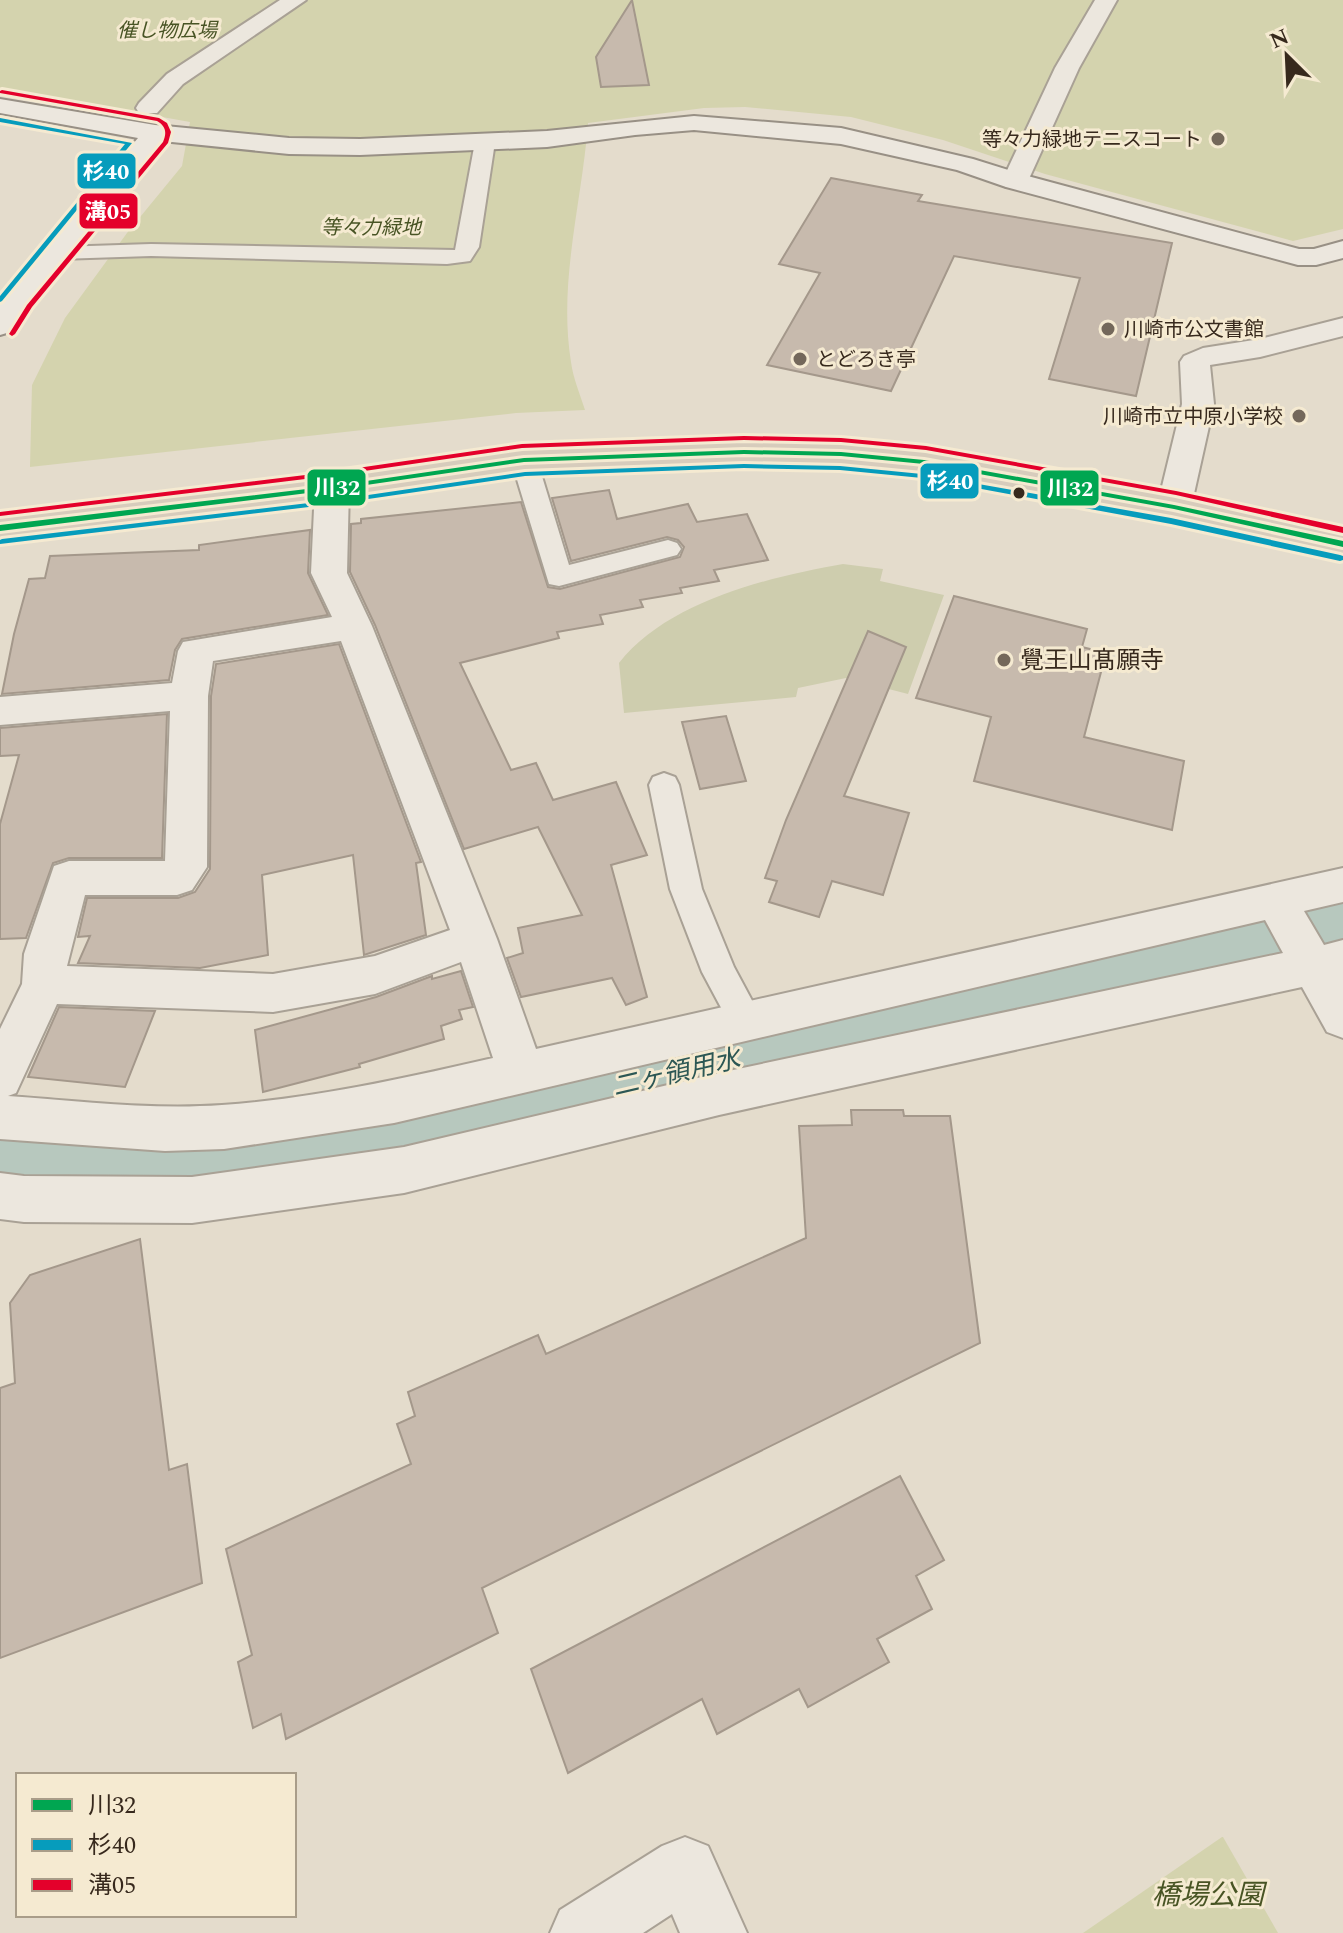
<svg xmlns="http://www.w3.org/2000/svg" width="1343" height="1933" viewBox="0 0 1343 1933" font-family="Spectral,'Noto Sans JP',serif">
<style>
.green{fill:#d4d3ae}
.cemetery{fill:#cecdae}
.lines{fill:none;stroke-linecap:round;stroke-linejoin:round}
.river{fill:#b7c8be;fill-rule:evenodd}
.building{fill:#c7baad;stroke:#a4988b;stroke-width:2}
.lane-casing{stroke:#a9a195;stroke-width:4}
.street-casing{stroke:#a9a195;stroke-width:4}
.secondary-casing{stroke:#989085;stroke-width:4}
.highway-casing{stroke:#8e867c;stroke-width:4}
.lane{fill:#ece7de;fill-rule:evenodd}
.street{fill:#ece7de;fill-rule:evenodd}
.secondary{fill:#ece7de;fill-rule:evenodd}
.highway{fill:#d7ccbc;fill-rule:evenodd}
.bus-1-casing{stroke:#f5ead1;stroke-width:6}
.bus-2-casing{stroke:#f5ead1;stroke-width:6}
.bus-3-casing{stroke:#f5ead1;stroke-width:6}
.bus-1{fill:#00a651;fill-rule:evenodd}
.bus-2{fill:#069cbc;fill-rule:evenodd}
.bus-3{fill:#e4002b;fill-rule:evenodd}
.poi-dot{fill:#74685a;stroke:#f5ead1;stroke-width:3}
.bus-dot{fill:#37291d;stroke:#f5ead1;stroke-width:3}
.labels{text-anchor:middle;stroke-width:6;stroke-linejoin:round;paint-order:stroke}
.far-park-label{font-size:20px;font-style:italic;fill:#485424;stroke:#f5ead1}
.far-poi-label{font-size:20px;fill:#37291d;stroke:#f5ead1;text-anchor:end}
.poi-label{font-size:24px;fill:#37291d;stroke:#f5ead1;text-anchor:start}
.water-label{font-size:26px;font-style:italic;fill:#2c5754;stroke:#f5ead1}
.near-park-label{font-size:28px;font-style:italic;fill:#485424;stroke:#f5ead1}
.line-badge{stroke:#f5ead1;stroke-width:3}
.badge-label{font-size:22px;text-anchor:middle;font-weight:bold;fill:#fff}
</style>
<rect width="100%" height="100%" fill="#e4dccc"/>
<!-- green -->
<g class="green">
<path d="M0,0h1343v229l-50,12 -248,-67 -102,-34 -92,-23 -106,-10 -41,1 -116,15c-6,80 -30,159 -17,239 2,16 9,32 14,48l-69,3 -486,54 2,-82 33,-67 62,-85 55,-67 8,-44 -190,-34z"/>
<path d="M1223,1837l55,96h-195l139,-96z"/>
</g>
<!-- cemetery -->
<path class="cemetery" d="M843,564l40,5 -3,12 64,14 -36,99 -62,-16 -48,10 -2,9 -172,16 -5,-50c49,-62 150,-86 224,-99z"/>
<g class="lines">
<!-- river -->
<path class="river" d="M1343,874v84l-811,199 -197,39 -132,20h-66l-137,-8v-106l137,8h66l132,-18 197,-37z"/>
</g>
<!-- building -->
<g class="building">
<path d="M632,0l17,85 -48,2 -5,-30z"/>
<path d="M831,178l91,17 -4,6 254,42 -36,153 -87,-17 31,-101 -126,-22 -63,135 -124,-26 53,-92 -41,-9z"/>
<path d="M609,490l8,29 71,-15 9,18 50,-8 21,46 -54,10 5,11 -39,7 2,5 -42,7 3,7 -43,8 3,9 -46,8 2,6 -99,25 51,107 25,-7 17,37 63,-18 31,73 -36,10 36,132 -21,8 -14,-27 -91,19 -14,-39 16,-5 -5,-25 64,-13 -44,-88 -74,22 -89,-224 -25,-53 1,-48 10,-1v-4l160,-17 27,85 12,2 120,-32 4,-10 -6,-7 -11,-3 -96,24 -19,-63z"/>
<path d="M310,530l-2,43 20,42 -146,24 -7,11 -6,30 -167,14 12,-60 15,-55 16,-1 5,-22 149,-6v-5z"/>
<path d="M954,596l133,33 -5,18 24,6 -22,84 100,24 -12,69 -198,-49 17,-64 -75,-19z"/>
<path d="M868,631l38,16 -62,149 65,17 -26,82 -51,-14 -13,36 -50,-15 8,-21 -12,-3 21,-58z"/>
<path d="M339,644l82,218 -5,1 10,72 -62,20 -11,-100 -91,20 6,80 -68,13 -122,-5 12,-27 -12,1 9,-39h91l17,-6 15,-23 1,-173 5,-32z"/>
<path d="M167,714l-5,144h-93l-16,5 -27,75 -26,1v-115l19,-69 -19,1v-28z"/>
<path d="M726,716l20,65 -46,8 -18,-67z"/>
<path d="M461,971l12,36 -14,3 3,9 -21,7 3,13 -85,25 1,3 -97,25 -8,-62 121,-33 56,-21v3z"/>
<path d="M59,1007l96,4 -30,76 -97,-10z"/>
<path d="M851,1110h52l1,6h46l30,227 -498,245 16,45 -212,106 -5,-25 -28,14 -15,-66 14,-7 -26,-106 185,-85 -14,-40 18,-8 -7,-24 130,-57 8,19 260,-116 -7,-112 53,-1z"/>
<path d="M140,1239l29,231 18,-6 15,119 -202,75v-270l15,-5 -5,-80 20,-28z"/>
<path d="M900,1476l44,84 -28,16 16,33 -55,30 12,23 -81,45 -9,-18 -82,45 -15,-35 -134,74 -37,-104z"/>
</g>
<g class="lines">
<defs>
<g id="lane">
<path d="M485,136l10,6 -16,105 -9,14 -23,3 -296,-8 -92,3 -11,-6 11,-6 92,-3 304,6 20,-108z"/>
<path d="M524,452l9,2 4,6 32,105 99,-25 9,3 4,6 -4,6 -118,31 -10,-2 -38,-124 4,-6z"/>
<path d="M664,773l11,4 4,8 23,104 32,78 29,54 -5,11 -12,4 -12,-4 -32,-60 -32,-83 -21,-104 4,-8z"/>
</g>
<g id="street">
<path d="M280,0h26l-123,84 -26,29h-18l-3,-5 3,-5 28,-29z"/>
<path d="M1095,0h22l-38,68 -51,113 -4,6h-18l-4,-6 53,-113z"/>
<path d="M1343,318v18l-83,21 -50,8 4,39 -23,103 -5,8 -12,3 -12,-3 -5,-8 25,-103 -2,-42 4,-6 19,-8 57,-9z"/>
<path d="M332,477l12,3 5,8 -2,85 25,53 125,313 39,110 807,-181v34l-39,9 20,34 19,-5v98l-16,-6 -25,-45 -583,128 -315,78 -212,30 -168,-1 -24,-3v-46l24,3 168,1 212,-30 315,-74 564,-120 -18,-33 -871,203 -170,26 -59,2 -165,-12v-110l22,-45 2,-30 30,-88 15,-5h96l5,-150 -170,14v-28l172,-14 6,-32 5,-9 149,-25 -21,-44 4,-85 5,-8zM341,641l109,289 -75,26 -102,18 -206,-8 18,-71h92l15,-5 15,-23 1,-171 5,-35zM461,962l32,96c-87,20 -182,41 -271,47 -71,5 -143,-4 -214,-9l8,-3 41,-89 216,8 102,-18z"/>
<path d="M685,1837l23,9 39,87h-67l-8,-19 -29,19h-93l10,-23 102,-64z"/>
</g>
<path id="secondary" d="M0,99l155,26 134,13 71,1 187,-8 147,-15 147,12 132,31 51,16 275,74h15l29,-8v17l-27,7h-18l-292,-78 -49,-17 -116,-26 -147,-14 -59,5 -88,12 -187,8 -71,-1 -127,-13 -132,161 -20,30 -10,3v-32l8,-11 130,-154 -138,-25z"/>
<path id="highway" d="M744,442c61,1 122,1 182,10 140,21 279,51 417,81v22l-169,-37 -250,-46 -83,-8 -97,-2 -220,8 -192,29 -332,40v-22l332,-40 192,-27z"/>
</defs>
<!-- lane casing -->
<use href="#lane" class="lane-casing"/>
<!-- street casing -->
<use href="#street" class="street-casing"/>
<!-- secondary casing -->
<use href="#secondary" class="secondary-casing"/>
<!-- highway casing -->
<use href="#highway" class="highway-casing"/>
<!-- lane -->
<use href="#lane" class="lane"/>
<!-- street -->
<use href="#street" class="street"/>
<!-- secondary -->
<use href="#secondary" class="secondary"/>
<!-- highway -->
<use href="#highway" class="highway"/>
<defs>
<path id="bus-1" d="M744,450l97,2 83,8 250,45 169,36v6l-169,-38 -250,-45 -83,-8 -97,-2 -220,8 -192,28 -332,41v-6l332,-39 192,-28z"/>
<g id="bus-2">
<path d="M0,118l132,25 -130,158 -2,1v-6l125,-152 -125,-22z"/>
<path d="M744,464l96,2 82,8 249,44 169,37 3,1v4l-3,1 -169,-37 -249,-46 -82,-8 -96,-2 -219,8 -191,28 -334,40v-4l2,-1 332,-39 191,-28z"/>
</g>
<g id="bus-3">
<path d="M2,90l157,28 8,5 4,9 -3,11 -136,164 -17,27 -3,2 -3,-2 18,-29 136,-163c4,-9 3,-16 -6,-21l-157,-28v-2z"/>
<path d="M744,436l97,2 85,8 250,45 167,36v6l-167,-38 -250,-45 -85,-8 -97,-2 -222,8 -192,28 -330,40v-4l330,-40 192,-28z"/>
</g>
</defs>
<!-- bus-1 casing -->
<use href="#bus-1" class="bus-1-casing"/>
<!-- bus-2 casing -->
<use href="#bus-2" class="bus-2-casing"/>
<!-- bus-3 casing -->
<use href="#bus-3" class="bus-3-casing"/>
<!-- bus-1 -->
<use href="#bus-1" class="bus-1"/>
<!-- bus-2 -->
<use href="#bus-2" class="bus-2"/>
<!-- bus-3 -->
<use href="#bus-3" class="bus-3"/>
</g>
<!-- markers -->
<g class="poi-dot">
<circle cx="1218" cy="139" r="8"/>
<circle cx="1108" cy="329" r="8"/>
<circle cx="800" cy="359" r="8"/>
<circle cx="1299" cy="416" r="8"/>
<circle cx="1004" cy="660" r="8"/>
</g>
<circle class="bus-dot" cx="1019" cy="493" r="7"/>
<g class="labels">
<!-- far-park labels -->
<g class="far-park-label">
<text x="167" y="37">催し物広場</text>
<text x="371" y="234">等々力緑地</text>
</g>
<!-- far-poi labels -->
<g class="far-poi-label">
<text x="1202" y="146">等々力緑地テニスコート</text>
<text x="1124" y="336" text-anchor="start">川崎市公文書館</text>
<text x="816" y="366" text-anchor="start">とどろき亭</text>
<text x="1283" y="423">川崎市立中原小学校</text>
</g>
<!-- poi labels -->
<g class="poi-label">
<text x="1020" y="668">覺王山髙願寺</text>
</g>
<!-- water labels -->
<g class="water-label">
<text transform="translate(676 1072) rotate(-13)" y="9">二ヶ領用水</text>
</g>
<!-- near-park labels -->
<g class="near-park-label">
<text x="1208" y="1904">橋場公園</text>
</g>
</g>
<g class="line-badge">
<rect x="76" y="152" width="61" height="38" rx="8" fill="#069cbc"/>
<rect x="78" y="192" width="61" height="38" rx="8" fill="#e4002b"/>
<rect x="919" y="462" width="61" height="38" rx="8" fill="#069cbc"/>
<rect x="306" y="468" width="61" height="39" rx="8" fill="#00a651"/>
<rect x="1039" y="469" width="61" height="38" rx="8" fill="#00a651"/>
</g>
<g class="badge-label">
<text x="106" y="179">杉40</text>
<text x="108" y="219">溝05</text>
<text x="950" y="489">杉40</text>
<text x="337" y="495">川32</text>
<text x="1070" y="496">川32</text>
</g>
<!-- legend -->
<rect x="16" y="1773" width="280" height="144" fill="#f5ead1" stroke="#a99d89" stroke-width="2"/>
<rect x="32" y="1799" width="40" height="12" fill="#00a651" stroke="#a99d89" stroke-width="2"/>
<text x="88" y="1813" font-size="24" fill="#37291d">川32</text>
<rect x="32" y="1839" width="40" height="12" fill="#069cbc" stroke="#a99d89" stroke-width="2"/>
<text x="88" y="1853" font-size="24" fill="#37291d">杉40</text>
<rect x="32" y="1879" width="40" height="12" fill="#e4002b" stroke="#a99d89" stroke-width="2"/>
<text x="88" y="1893" font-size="24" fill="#37291d">溝05</text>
<!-- north arrow -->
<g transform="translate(1287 56) rotate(336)" stroke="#f5ead1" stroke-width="6" paint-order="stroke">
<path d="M0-6L14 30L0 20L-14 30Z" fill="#37291d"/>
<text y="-12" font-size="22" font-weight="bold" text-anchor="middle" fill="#37291d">N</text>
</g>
</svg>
